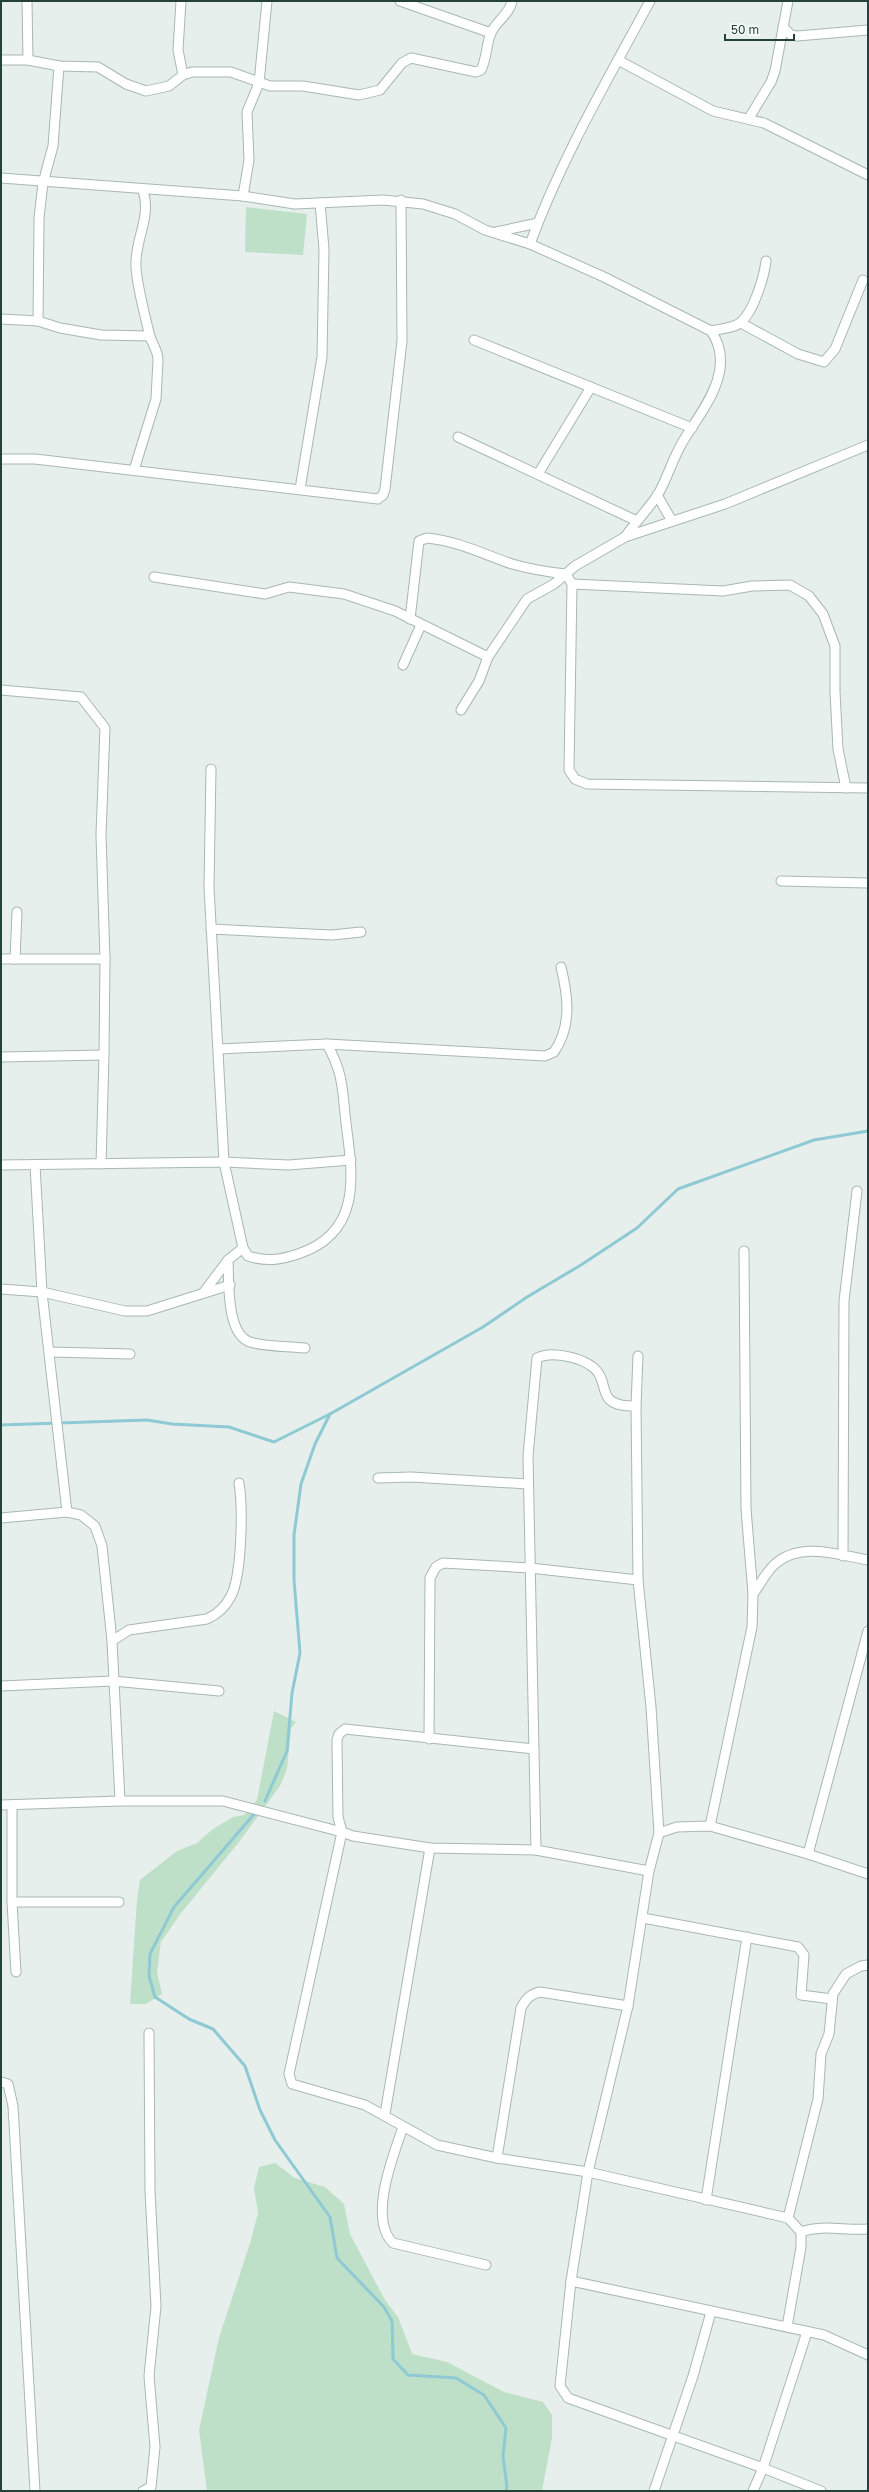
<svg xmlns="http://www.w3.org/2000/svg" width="869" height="2492" viewBox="0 0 869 2492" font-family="'Golos Text',sans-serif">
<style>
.green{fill:#bfe0c8}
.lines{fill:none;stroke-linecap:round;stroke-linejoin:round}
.stream{stroke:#8ec9d4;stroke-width:3}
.street-casing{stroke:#a8b8b2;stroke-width:11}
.street{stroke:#fff;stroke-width:9}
</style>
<rect width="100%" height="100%" fill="#e6efeb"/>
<!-- green -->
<g class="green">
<path d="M246,207l61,7 -4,41 -58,-3z"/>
<path d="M274,1711l22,11 -5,6 -4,41 -7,17 -41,56 -58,71 -20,29 -4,30 5,22 -16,10h-16l7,-104 3,-20 37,-29 20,-8 16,-14 20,-12 11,-2 13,-15z"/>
<path d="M275,2163l20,15 30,9 19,17 6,30 35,66 13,17 14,37 35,8 57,30 39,10 9,13v23l-10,53h-335l-8,-61 20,-92 32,-98 7,-27 -4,-25 5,-21z"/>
</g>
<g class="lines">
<!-- stream -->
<g class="stream">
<path d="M1,1425l146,-5 25,4 57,3 45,15 56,-28 153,-87 44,-30 54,-32 56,-37 41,-39 136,-49 54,-9"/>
<path d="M265,1801l22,-50 5,-58 8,-40 -6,-73v-45l7,-51 14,-40 15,-30"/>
<path d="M255,1813l-81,94 -24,47 -1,22 6,21 34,22 24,10 32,37 15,44 15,30 55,77 7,41 47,49 8,14 1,38 15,16 48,3 28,17 22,33 -3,28 4,31 -1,4"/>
</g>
<defs>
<g id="street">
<path d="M27,1l1,59"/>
<path d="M181,1l-3,49 5,25"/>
<path d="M400,1l91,32"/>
<path d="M783,27l8,8 6,1 71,-6"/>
<path d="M1,60h27l31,6 39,1 28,17 20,7 23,-5 14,-11 9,-3h39l39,14h33l56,9 21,-5 22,-27 9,-5 65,14 5,-2c6,-12 5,-25 10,-37 5,-12 19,-19 21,-32"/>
<path d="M618,60l95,51 51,12 104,52"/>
<path d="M749,118l22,-36 4,-11 13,-70"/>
<path d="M1,178l242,18 52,8 88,-4 40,4 32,10 30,16 45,14 74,33 107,54c26,37 -7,77 -26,107 -12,18 -17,40 -28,58 -10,14 -22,27 -32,41"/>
<path d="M243,196l6,-36 -2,-48 12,-29 8,-82"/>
<path d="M496,232l42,-9"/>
<path d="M530,244c31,-85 77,-163 120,-243"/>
<path d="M1,319l37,2 22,7 41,7 49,1"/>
<path d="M38,321l1,-103 4,-35 10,-37 6,-80"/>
<path d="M741,323l57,31 26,8 11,-13 28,-69"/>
<path d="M711,331c9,-2 24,-3 30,-9 13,-11 23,-45 25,-61"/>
<path d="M474,340l218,88"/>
<path d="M458,437l179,84"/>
<path d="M1,459h34l343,40 5,-4 2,-6 17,-148 -1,-141"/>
<path d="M134,470l22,-71 2,-39c0,-9 -5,-15 -8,-23 -5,-22 -12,-46 -14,-69 -2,-29 16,-49 7,-78"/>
<path d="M538,474l53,-87"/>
<path d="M300,489l22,-132 2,-108 -4,-46"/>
<path d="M657,495l15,26"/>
<path d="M154,577l111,17 24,-7 55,7 51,17 93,46"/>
<path d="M572,584l151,7 29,-5 38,-1 19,11 14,18 12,32v46l3,57 8,39"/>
<path d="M410,619l9,-78 8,-3c31,3 56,16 85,26 18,5 35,8 54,10l6,10 -3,186 6,9 12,5 281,4"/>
<path d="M403,665l18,-40"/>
<path d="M1,690l80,7 24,31 -4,107 4,124 -1,96 -3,109"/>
<path d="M461,710l18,-29 9,-24 39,-58 27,-15 21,-18 50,-29 100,-33 143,-59"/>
<path d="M211,769l-2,118 15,275 19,86 -15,12c1,21 -2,74 22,82 17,5 37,4 55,6"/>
<path d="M781,881l87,2"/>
<path d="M211,929l121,6 29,-3"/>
<path d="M1,959h104"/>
<path d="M15,959l2,-47"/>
<path d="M219,1049l108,-5 218,12 9,-4c18,-26 14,-56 7,-85"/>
<path d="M1,1057l103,-2"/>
<path d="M1,1165l223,-3 65,3 62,-5"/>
<path d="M35,1165l7,127 25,220"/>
<path d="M243,1248l5,8c18,6 32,4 50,-2 64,-21 55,-78 48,-131 -4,-34 -2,-48 -19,-79"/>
<path d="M1,1289l41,3 83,19h22l83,-26"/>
<path d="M204,1292l24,-32"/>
<path d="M51,1352l79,2"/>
<path d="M638,1356l-2,50 2,174 13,127 8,126 -10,38 -21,135 -40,166 -17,109 -11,105 8,12 195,70 58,23"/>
<path d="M378,1478l33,-1 117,7"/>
<path d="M1,1518l66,-6 14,3 14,11 7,20 10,95 8,160"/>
<path d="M843,1556l1,-255 13,-110"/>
<path d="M753,1594c7,-9 13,-22 22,-30 26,-23 63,-9 93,-4"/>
<path d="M112,1641l17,-11 78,-11c11,-5 19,-13 24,-23 11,-21 12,-89 8,-113"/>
<path d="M1,1686l112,-5 106,10"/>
<path d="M429,1739l1,-161 6,-11 7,-4 87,5 108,12"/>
<path d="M534,1749l-189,-20 -6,5 -2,6 1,77 4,15 11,4 77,12 106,2 113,21"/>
<path d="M1,1805l119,-4h103l119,31 -53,242 3,10 73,21 72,40 60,13 91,14 200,46 13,14v15l-14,80"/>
<path d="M12,1805v97l4,70"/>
<path d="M710,1826l42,-199 1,-33 -7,-85 -2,-258"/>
<path d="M659,1833l18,-6 33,-1 98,28 60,-223"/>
<path d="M536,1850l-8,-394 9,-98c15,-8 52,0 62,16 5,8 4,18 10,25 7,7 18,7 27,7"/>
<path d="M808,1854l60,20"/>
<path d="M12,1902h107"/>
<path d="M643,1918l155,29 6,8 -3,40 31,4"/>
<path d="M1,2082l7,2 5,22 22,385"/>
<path d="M385,2114l45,-266"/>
<path d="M403,2127c-10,29 -35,92 -10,116l93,22"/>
<path d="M497,2158l24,-150c5,-9 9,-14 19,-16l88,14"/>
<path d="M706,2200l41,-263"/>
<path d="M788,2218l30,-119 3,-45 8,-20 4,-40 13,-20 15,-8 7,-1"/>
<path d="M801,2232c21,-8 45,-1 67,-3"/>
<path d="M571,2281l253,54 44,20"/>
<path d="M143,2491l8,-4 4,-40 -6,-71 7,-70 -6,-115 -1,-158"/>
<path d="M654,2491l39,-115 18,-64"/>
<path d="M753,2491l10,-23 44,-136"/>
</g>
</defs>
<!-- street casing -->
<use href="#street" class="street-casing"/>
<!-- street -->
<use href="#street" class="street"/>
</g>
<!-- border -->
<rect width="869" height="2492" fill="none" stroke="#24423a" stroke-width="4"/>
<!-- scale -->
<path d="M725 34v6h69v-6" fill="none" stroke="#24423a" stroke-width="2"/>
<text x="731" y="34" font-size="12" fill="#24423a" stroke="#f7fbf9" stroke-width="3" paint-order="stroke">50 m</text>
</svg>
